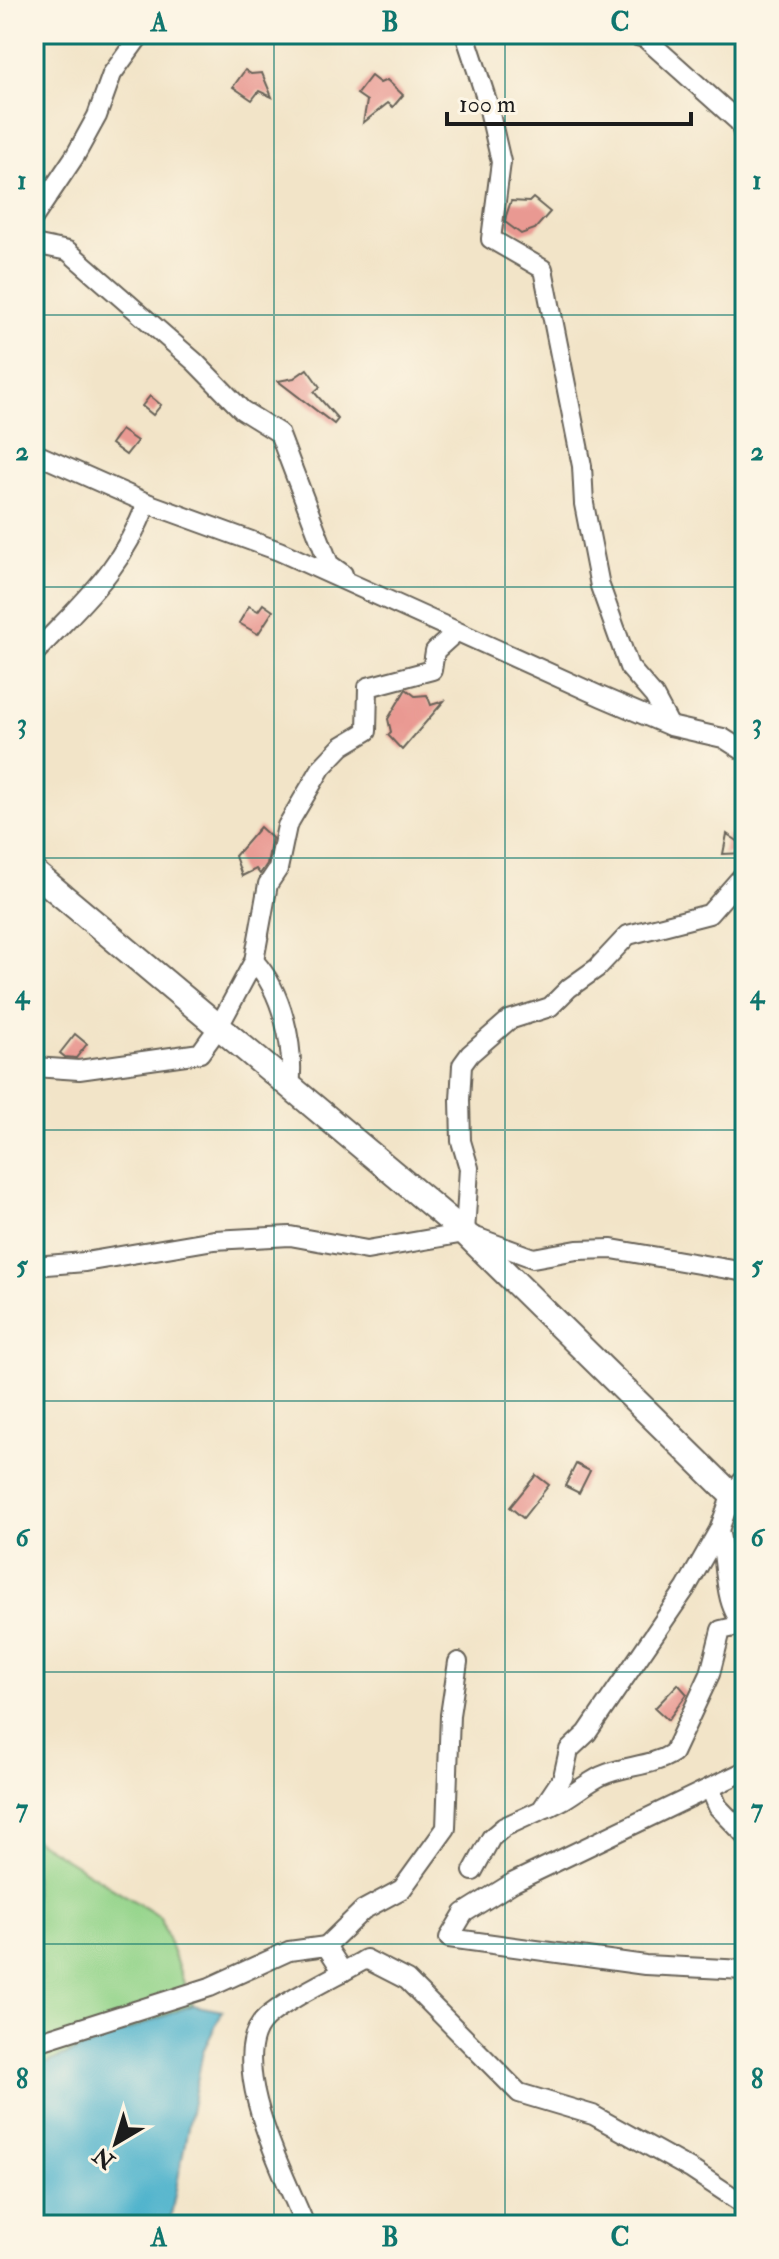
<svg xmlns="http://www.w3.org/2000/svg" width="779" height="2259" viewBox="0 0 779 2259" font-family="'IM FELL Double Pica',serif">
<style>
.green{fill:#94d48b;stroke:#587854;stroke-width:2}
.water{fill:#4eb2cc;stroke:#356774;stroke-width:2}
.building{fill:#e99992}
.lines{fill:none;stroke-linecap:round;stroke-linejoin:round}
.street-casing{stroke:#676258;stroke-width:22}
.secondary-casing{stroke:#676258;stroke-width:28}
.street{stroke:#fff;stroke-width:18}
.secondary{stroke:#fff;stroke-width:24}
.grid{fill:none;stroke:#0f766e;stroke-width:2;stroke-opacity:0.55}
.neatline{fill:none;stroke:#0f766e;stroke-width:3}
.grid-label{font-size:26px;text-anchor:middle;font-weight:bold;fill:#0f766e}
</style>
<rect width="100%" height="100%" fill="#fcf5e5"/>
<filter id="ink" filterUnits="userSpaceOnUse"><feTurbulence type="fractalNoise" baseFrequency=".0125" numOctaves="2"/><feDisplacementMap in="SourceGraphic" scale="16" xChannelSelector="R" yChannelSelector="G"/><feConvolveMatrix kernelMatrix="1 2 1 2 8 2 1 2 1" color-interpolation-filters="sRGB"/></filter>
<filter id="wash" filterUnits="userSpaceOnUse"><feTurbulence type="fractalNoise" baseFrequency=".006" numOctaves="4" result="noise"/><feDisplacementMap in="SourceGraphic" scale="32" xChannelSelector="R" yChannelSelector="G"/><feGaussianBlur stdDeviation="1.8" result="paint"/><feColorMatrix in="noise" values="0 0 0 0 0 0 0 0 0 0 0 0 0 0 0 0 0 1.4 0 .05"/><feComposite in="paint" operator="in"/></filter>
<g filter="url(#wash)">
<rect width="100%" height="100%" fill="#f2e4c8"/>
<!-- green -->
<path class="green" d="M34,1839l126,78 32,88 -158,63z"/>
<!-- water -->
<path class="water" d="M192,2005l31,6 -20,40 -34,174h-135v-157z"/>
<g id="blocks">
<!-- building -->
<g class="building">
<path d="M245,70l6,4 11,-1 10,24 -13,-6 -7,9 -19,-13z"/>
<path d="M371,76l9,7 7,-3 16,15 -10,12 -5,-4 -25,20 4,-22 -10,-7z"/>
<path d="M533,198l17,14 -15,17 -14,5 -16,-12 1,-6 5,-15 18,1z"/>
<path d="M307,369l13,18 -6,5 24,27 -4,5 -56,-43 16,-3z"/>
<path d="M150,396l11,9 -8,10 -11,-9z"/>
<path d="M121,430l16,11 -11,14 -15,-11z"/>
<path d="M263,604l10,7 -15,23 -19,-11 10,-17 9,5z"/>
<path d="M406,689l9,7 12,-1 4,10 13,-4 -42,49 -14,-15 3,-3 -3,-13z"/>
<path d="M260,827l12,11 -5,26 -7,10 -4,-5 -14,7 -7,-20z"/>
<path d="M727,834l18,12v7l-22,1z"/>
<path d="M75,1034l12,10 -11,14 -11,-1 -5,-4z"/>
<path d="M576,1464l14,7 -11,22 -14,-7z"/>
<path d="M536,1475l13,10 -26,33 -13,-11z"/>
<path d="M678,1684l9,10 -19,26 -13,-12z"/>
</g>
</g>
</g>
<g filter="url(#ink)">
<use href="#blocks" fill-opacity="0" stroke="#676258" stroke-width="2"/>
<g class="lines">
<defs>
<g id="street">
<path d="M465,34l22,67 14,61 -10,77 52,30 39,197 2,38 16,82 29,81 25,29 16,30"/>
<path d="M629,34l16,4 95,85"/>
<path d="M745,118l-5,5 5,17"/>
<path d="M34,217l41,-61 22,-40 15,-42 29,-40"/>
<path d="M34,244l34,7 127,111 47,48 37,23 50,131 14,10"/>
<path d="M34,453l113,50 132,48 323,146 68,29 53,12 22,14"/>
<path d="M34,654c50,-54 85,-80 113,-151"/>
<path d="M254,961c28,30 41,85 36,126"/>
<path d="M34,1067l45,3 121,-17 18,-25 36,-67 14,-77 10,-15 9,-43 35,-59 20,-21 25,-15 1,-44 64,-17 3,-19 21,-19"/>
<path d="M465,1233l4,-65 -8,-27 -1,-41 2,-35 8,-11 39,-34 41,-13 19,-19 28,-20 31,-33 81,-21 36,-41"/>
<path d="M34,1266l51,-4 129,-22 76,-4 77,14 98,-17 68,25 44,-8 35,-1 133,23"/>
<path d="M719,1531c8,24 3,78 26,93"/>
<path d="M745,1771l-231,111 -50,31 -15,25 196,27 100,5"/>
<path d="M710,1788l8,19 27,28"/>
<path d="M541,1810c23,-7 40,-24 60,-34 23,-11 50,-9 72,-23l37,-79 11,-44 22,-5"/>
<path d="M473,1871l18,-33 13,-11 37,-17 22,-33 6,-27 18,-17 99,-145 33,-58 13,-36 13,-16"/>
<path d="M326,1946l37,-36 39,-21 44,-61 4,-113 8,-53"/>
<path d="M34,2043l176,-56 79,-36 37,-5 17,26"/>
<path d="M305,2225c-17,-43 -83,-167 -39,-207 21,-19 73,-43 100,-59l41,21 112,113 74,22 99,55 53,35"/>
</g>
<path id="secondary" d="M34,872l431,361 280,275"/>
</defs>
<!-- street casing -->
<use href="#street" class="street-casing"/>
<!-- secondary casing -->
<use href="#secondary" class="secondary-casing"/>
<!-- street -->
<use href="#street" class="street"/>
<!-- secondary -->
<use href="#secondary" class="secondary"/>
</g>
</g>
<!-- grid -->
<path class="grid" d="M274,34v2191M505,34v2191M34,315h711M34,587h711M34,858h711M34,1130h711M34,1401h711M34,1672h711M34,1944h711"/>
<!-- margin -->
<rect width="779" height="2259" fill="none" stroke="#fcf5e5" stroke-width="88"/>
<!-- north arrow -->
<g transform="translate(116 2143) rotate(218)" stroke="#fcf5e5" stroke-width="6" paint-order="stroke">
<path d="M0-6L14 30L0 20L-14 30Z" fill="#1c1c1c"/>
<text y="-12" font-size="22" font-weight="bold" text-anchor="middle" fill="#1c1c1c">N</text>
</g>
<!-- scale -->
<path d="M447 112v12h244v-12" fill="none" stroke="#1c1c1c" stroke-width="4"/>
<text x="459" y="112" font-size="24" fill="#1c1c1c" stroke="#fcf5e5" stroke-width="6" paint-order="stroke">100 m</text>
<rect x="44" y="44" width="691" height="2171" class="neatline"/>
<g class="grid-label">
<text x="159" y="31">A</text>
<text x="390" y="31">B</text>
<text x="620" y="31">C</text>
<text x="22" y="189">1</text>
<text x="757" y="189">1</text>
<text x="22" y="460">2</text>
<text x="757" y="460">2</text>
<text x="22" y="732">3</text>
<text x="757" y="732">3</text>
<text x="22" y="1003">4</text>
<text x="757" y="1003">4</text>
<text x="22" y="1274">5</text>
<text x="757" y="1274">5</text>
<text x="22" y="1546">6</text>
<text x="757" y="1546">6</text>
<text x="22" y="1817">7</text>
<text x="757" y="1817">7</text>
<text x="22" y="2088">8</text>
<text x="757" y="2088">8</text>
<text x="159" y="2246">A</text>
<text x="390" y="2246">B</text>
<text x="620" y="2246">C</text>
</g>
</svg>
